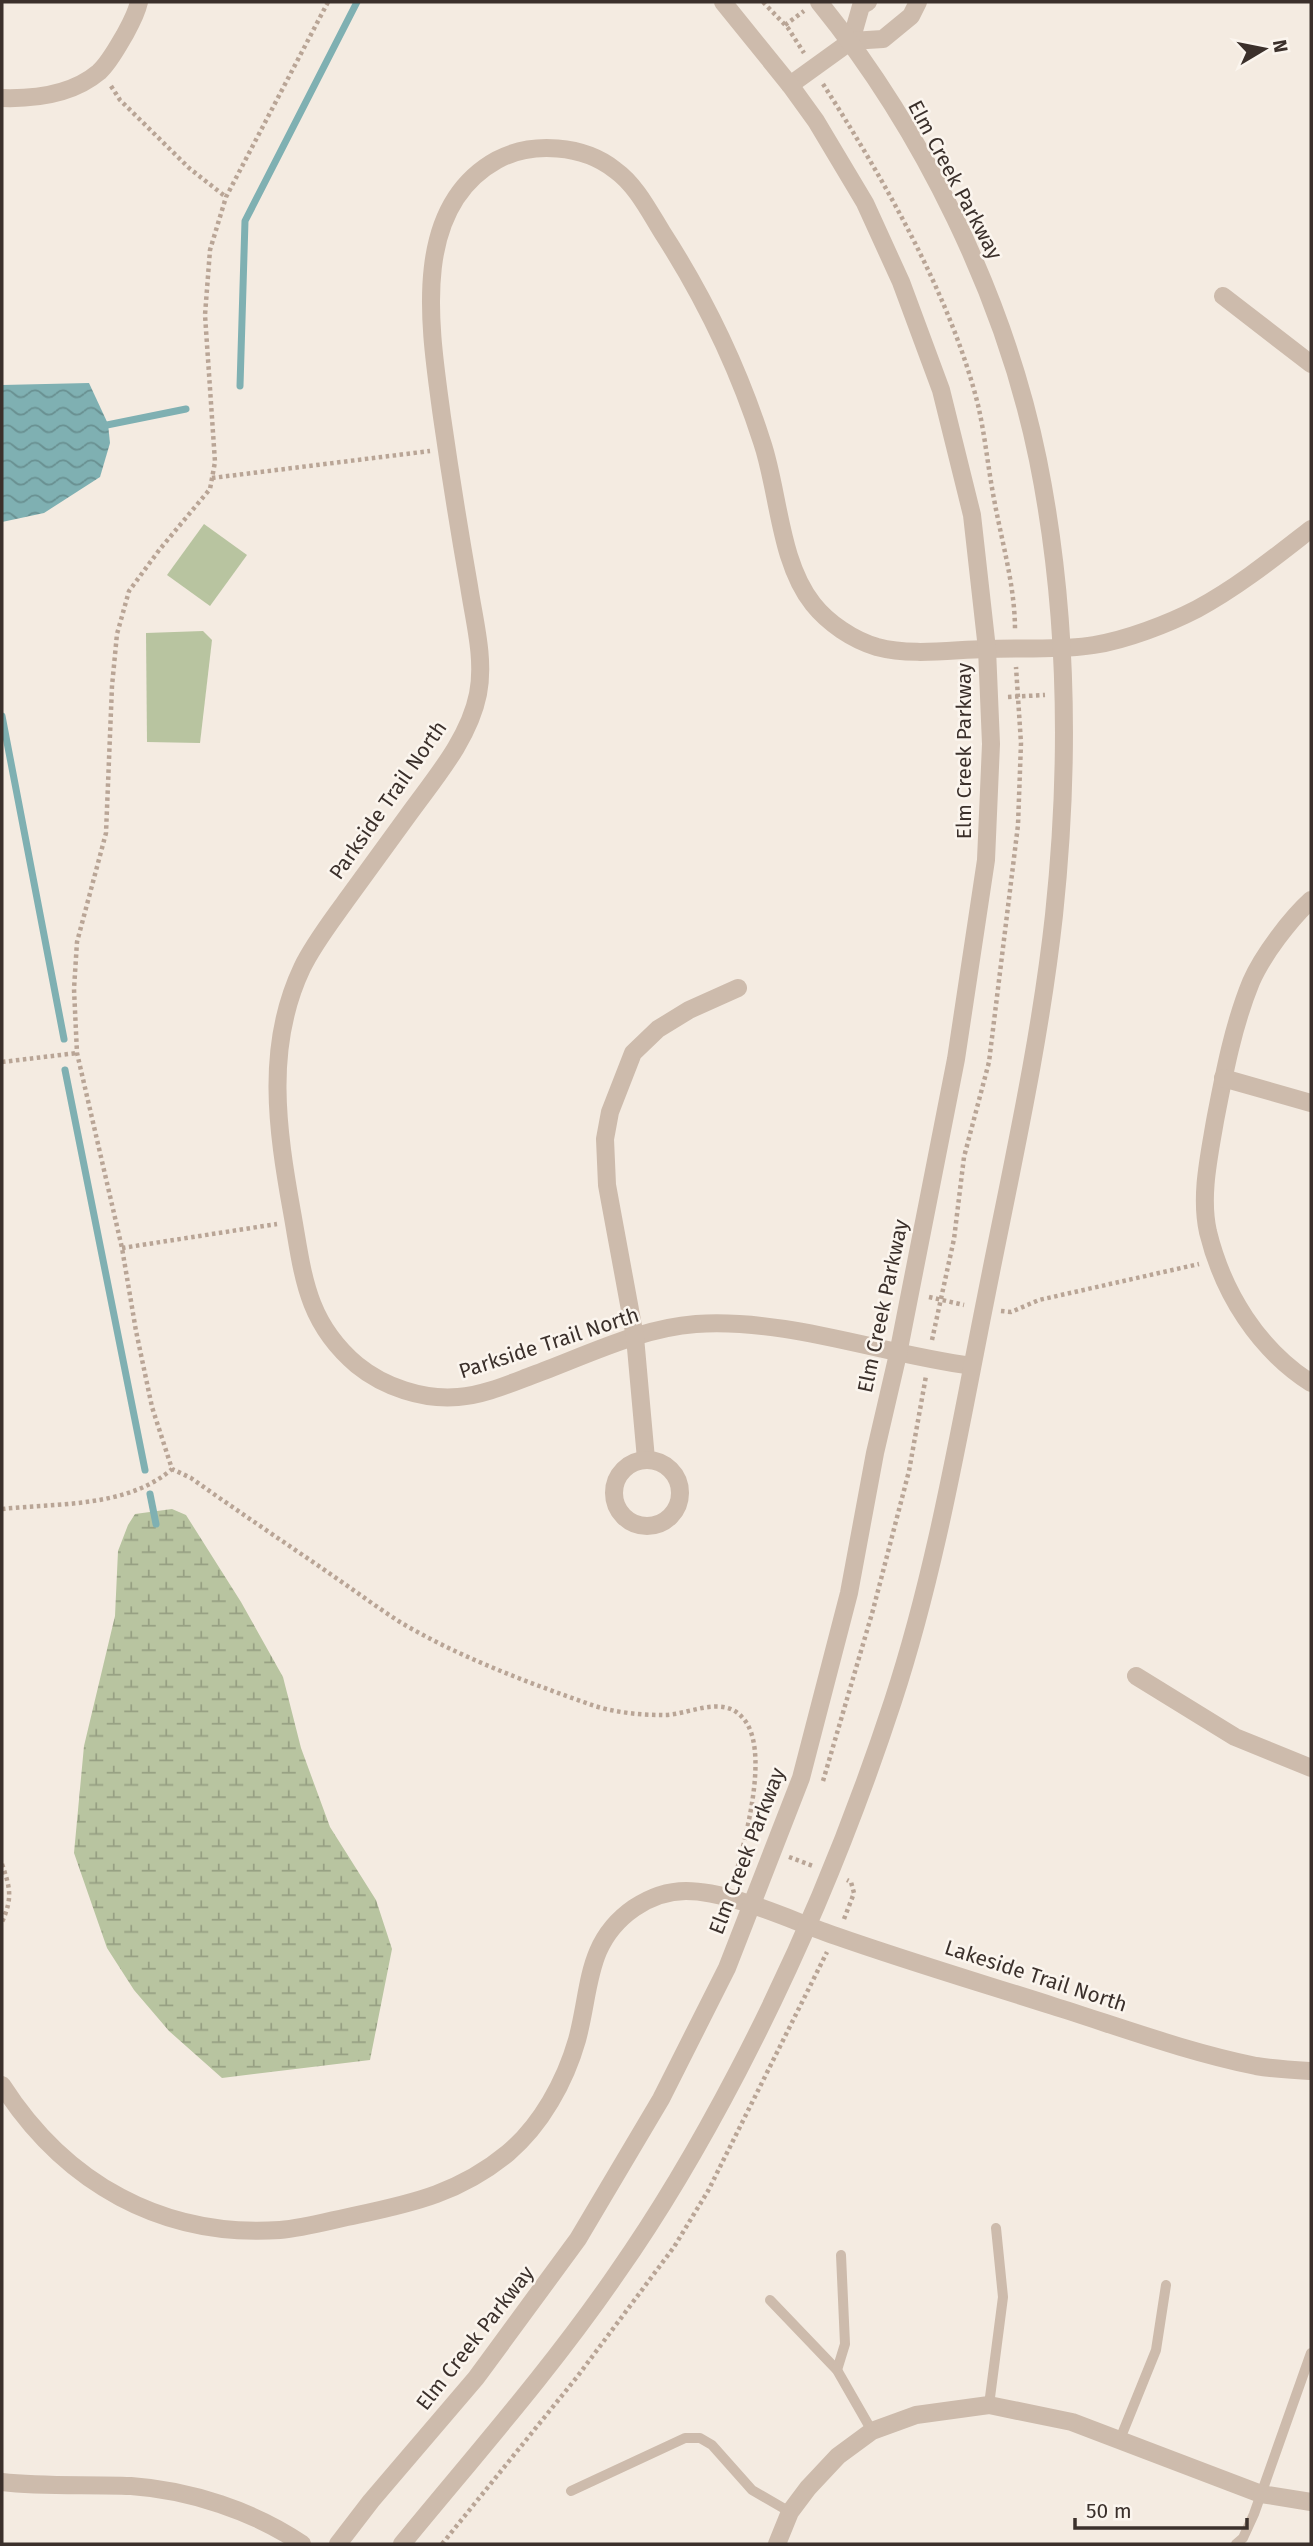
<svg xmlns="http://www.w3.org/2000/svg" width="1313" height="2546" viewBox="0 0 1313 2546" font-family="'Fira Sans',sans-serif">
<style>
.wetland{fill:url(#wetland-marsh)}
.green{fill:#b8c4a0}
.water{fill:url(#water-waves)}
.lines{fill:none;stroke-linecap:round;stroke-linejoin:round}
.stream{stroke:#7fb0b2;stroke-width:7}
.path{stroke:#b9a596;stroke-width:4.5;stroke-dasharray:3.5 3.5;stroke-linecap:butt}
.service{stroke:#cdbbac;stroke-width:10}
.minor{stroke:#cdbbac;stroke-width:18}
.tertiary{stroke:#cdbbac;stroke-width:18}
.labels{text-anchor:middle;stroke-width:5;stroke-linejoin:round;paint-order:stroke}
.street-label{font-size:21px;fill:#3b302b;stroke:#fbf5ee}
</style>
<defs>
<pattern id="wetland-marsh" width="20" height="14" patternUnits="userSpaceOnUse" patternTransform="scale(1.75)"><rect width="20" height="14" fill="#b8c4a0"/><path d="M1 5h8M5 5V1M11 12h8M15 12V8" fill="none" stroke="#97a083"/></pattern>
<pattern id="water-waves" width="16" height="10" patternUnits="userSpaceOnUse" patternTransform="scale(1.75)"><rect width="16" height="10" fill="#7fb0b2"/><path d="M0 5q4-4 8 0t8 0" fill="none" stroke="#699091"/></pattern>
</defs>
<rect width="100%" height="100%" fill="#f4ebe1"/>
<!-- wetland -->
<path class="wetland" d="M172,1509l14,6 55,87 42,75 18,71 29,79 46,73 16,49 -22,111 -148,18 -53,-47 -35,-41 -27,-42 -33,-95 10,-107 31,-130 3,-65 10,-26 7,-11z"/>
<!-- green -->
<g class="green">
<path d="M204,524l43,31 -37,51 -43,-31z"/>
<path d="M203,631l9,9 -12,103 -53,-1 -1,-109z"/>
</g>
<!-- water -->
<path class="water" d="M89,383l19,41 2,19 -10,34 -56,36 -42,9v-137z"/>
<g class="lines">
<!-- stream -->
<g class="stream">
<path d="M240,386l5,-165 112,-219"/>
<path d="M102,426l84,-17"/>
<path d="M2,716l62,323"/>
<path d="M65,1070l80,400"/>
<path d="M150,1494l6,30"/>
</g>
<!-- path -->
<g class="path">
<path d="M328,2l-102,195 -16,53 -5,65 10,147 -5,27 -50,60 -31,42 -12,43 -5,52 -6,147 -29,109 -3,47 3,64 45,195 14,83 16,76 20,62 19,9c45,32 90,62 135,93 25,17 49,35 74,51 59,35 124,59 189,82 22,8 49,11 73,11 25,1 59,-21 80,2 30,31 2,126 -8,164"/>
<path d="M763,2l25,26 16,25"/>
<path d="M785,25l19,-14"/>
<path d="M823,84c60,94 128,212 155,321 7,30 10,63 16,94 8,44 21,87 21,131"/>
<path d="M111,86l9,14 69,68 37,29"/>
<path d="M212,478l218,-27"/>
<path d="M1008,697l37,-2"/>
<path d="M2,1062l75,-9"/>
<path d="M122,1248l155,-24"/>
<path d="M929,1297l35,8"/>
<path d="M1001,1311l10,1 28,-12 160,-36"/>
<path d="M932,1340l22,-101 10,-82 25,-95 29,-237 3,-82 -5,-76"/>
<path d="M2,1509c55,-6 125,-1 170,-40"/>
<path d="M823,1781l50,-171 36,-139 17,-95"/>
<path d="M789,1857l24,9"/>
<path d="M2,1864c8,24 11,33 0,58"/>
<path d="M844,1919l10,-26 -3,-11 -4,-2"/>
<path d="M442,2544l135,-167 97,-130 34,-56 119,-239"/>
</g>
<!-- service -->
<g class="service">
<path d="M770,2300l67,70 35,61"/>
<path d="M837,2370l8,-26 -4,-89"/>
<path d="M989,2405l14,-108 -7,-69"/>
<path d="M1120,2439l36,-89 10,-65"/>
<path d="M571,2491l114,-53h15l12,7 40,45 38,22"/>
<path d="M1236,2544l7,-6 11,-24 57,-161"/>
</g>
<!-- minor -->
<g class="minor">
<path d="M851,41l10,-35 7,-4"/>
<path d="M790,85l61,-44 32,-2 28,-23 7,-14"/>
<path d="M2,98c33,1 71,-4 97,-26 10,-9 18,-24 25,-36 6,-11 12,-21 15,-34"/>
<path d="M1223,296l88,68"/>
<path d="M1311,900c-20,18 -49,56 -60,82 -18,44 -27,92 -36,139 -6,36 -15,75 -7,111 15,61 50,117 103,151"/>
<path d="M1223,1078l88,25"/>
<path d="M972,1366c-92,-12 -183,-48 -276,-42 -56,4 -111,32 -163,51 -24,9 -49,20 -75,22 -35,3 -74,-10 -101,-32 -52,-44 -54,-92 -65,-153 -15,-83 -27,-166 10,-244 11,-23 28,-45 43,-66 21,-29 42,-58 64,-88 26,-36 60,-75 69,-120 7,-35 -4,-74 -9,-108 -10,-57 -19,-113 -27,-169 -11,-83 -34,-208 55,-257 35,-19 87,-15 118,10 21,15 34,41 47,62 42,65 76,135 100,210 17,50 17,119 51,162 15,19 40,36 64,43 34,9 73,3 108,2 36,-2 74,2 109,-4 32,-5 74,-21 103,-36 41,-22 78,-52 114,-80"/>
<path d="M646,1459l-11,-122 -28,-152 -2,-46 5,-27 23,-59 25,-24 31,-19 49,-22"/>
<circle cx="647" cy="1493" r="33"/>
<path d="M1136,1676l99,61 76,31"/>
<path d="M2,2085c63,98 160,153 278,145 25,-2 52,-10 77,-15 57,-12 104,-23 151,-62 33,-28 57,-71 69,-113 14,-51 8,-98 57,-132 15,-10 33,-17 52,-17 45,0 106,30 150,45 71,25 145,47 217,70 67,21 134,46 203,60 18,3 37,4 55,5"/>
<path d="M2,2482c42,5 86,2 129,4 58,4 123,25 171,58"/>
<path d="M777,2544l13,-32 18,-24 30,-32 34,-25 44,-16 73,-10 83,17 189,72 50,8"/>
</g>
<!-- tertiary -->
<g class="tertiary">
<path d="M338,2544l33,-43 105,-123 102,-139 83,-140 66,-131 74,-190 48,-185 26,-140 23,-99 58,-295 30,-199 5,-116 -4,-95 -15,-134 -31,-125 -40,-108 -36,-79 -49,-82 -26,-36 -67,-83"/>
<path d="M402,2544c73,-89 150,-176 215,-271 45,-64 85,-133 121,-202 62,-119 113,-242 155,-370 43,-131 66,-269 93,-404 25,-127 54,-254 68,-382 16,-151 14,-306 -16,-455 -33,-162 -115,-330 -219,-458"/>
</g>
</g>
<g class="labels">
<!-- street labels -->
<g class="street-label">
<text transform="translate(955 180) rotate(62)" y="7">Elm Creek Parkway</text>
<text transform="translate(964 751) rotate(-90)" y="7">Elm Creek Parkway</text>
<text transform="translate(388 800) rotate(-55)" y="7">Parkside Trail North</text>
<text transform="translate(883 1306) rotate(-78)" y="7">Elm Creek Parkway</text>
<text transform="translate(549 1343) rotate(-18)" y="7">Parkside Trail North</text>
<text transform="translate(747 1851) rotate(-69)" y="7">Elm Creek Parkway</text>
<text transform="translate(1036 1976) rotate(18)" y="7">Lakeside Trail North</text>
<text transform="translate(475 2338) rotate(-52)" y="7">Elm Creek Parkway</text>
</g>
</g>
<!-- border -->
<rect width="1313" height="2546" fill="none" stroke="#3b302b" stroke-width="7"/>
<!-- north arrow -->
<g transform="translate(1264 49) rotate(80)" stroke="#fbf5ee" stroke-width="5" paint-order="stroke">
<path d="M0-5L12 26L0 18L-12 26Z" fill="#3b302b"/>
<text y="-10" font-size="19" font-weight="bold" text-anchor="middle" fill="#3b302b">N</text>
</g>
<!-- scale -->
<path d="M1075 2518v10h172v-10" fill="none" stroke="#3b302b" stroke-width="3.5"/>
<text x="1086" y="2518" font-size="21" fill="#3b302b" stroke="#fbf5ee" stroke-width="5" paint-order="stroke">50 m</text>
</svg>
